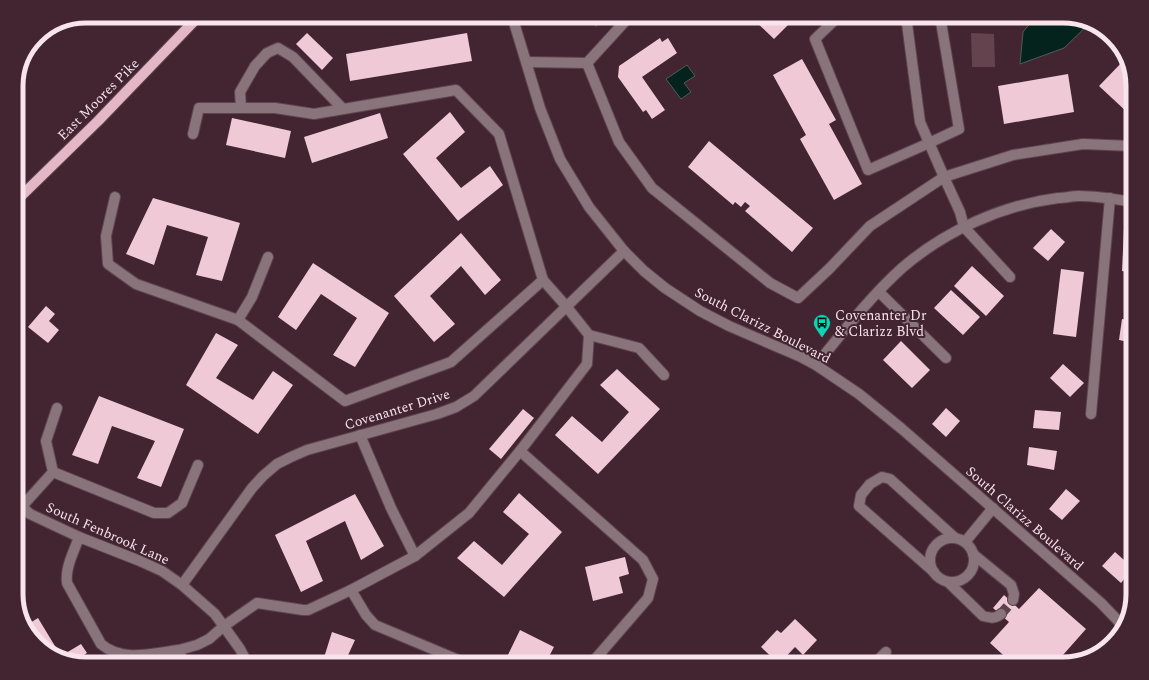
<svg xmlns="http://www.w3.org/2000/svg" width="1149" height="680" viewBox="0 0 1149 680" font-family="Spectral,serif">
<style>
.green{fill:#64434f}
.water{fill:#04231c;stroke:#4d5d5a}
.building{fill:#efc9d6}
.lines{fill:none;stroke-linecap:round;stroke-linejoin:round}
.minor-tunnel{stroke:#5d424c;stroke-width:10;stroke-dasharray:10 5;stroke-linecap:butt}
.minor-casing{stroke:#5f444e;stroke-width:12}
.major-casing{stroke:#5f444e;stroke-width:12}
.minor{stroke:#89747b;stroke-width:10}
.major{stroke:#e4b7c6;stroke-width:10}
.labels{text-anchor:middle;stroke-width:4;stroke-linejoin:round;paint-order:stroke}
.street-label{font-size:14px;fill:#f8e4eb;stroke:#422530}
.poi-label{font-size:14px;fill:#f8e4eb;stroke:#422530;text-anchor:start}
.rim{fill:none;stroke:#f8e4eb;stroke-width:5}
</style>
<rect width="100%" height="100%" fill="#422530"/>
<!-- green -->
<g class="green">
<path d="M584,16h22l-10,11z"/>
<path d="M971,33l23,1 1,33h-23z"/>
</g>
<!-- water -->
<g class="water">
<path d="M1036,16h27l27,7 -26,25 -44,16 3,-32z"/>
<path d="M687,65l8,11 -11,7 7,9 -10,7 -15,-20z"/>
</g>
<!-- building -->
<g class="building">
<path d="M750,16h47l-23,23z"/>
<path d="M307,33l26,25 -11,12 -26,-26z"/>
<path d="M467,33l5,28 -122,20 -4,-27z"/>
<path d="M660,38l2,4 6,-4 9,15 -35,24 23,33 -13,9 -6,-9 -3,2 -25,-35 1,-11z"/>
<path d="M1126,58l7,24v26l-5,5 -29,-27z"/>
<path d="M802,59l34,61 -7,4 33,60 -28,16 -34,-61 6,-4 -33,-60z"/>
<path d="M1068,74l6,38 -70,12 -6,-38z"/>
<path d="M450,112l15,20 -29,26 25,30 29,-22 13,19 -45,36 -55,-67z"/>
<path d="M380,113l8,25 -76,25 -8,-26z"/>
<path d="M232,118l59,13 -6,27 -59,-13z"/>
<path d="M709,141l104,87 -21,24 -47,-41 5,-5 -5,-4 -4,5 -6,-5 -2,3 -45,-38z"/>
<path d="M153,198l87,25 -18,58 -26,-6 12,-38 -41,-12 -13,40 -28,-11z"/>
<path d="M1124,228l9,1v44l-11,-2z"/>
<path d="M1051,229l14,13 -17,19 -15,-13z"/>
<path d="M461,233l40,47 -16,15 -24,-29 -31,30 25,28 -21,18 -40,-46z"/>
<path d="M313,263l76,50 -34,54 -22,-12 24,-37 -36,-24 -25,36 -18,-13z"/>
<path d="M972,266l32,30 -18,20 -32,-30z"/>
<path d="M1061,269l23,3 -8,65 -23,-3z"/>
<path d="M951,290l29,27 -17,18 -29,-27z"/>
<path d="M16,299l6,5 -6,7z"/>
<path d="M46,306l9,8 -6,7 10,9 -11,13 -20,-16z"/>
<path d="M1122,319l11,2v22l-14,-3z"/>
<path d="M216,333l22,12 -22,33 37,22 20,-29 20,14 -35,49 -72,-49z"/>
<path d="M901,341l29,29 -18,18 -29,-28z"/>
<path d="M1063,364l21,19 -14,14 -20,-19z"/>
<path d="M617,369l43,40 -62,65 -43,-39 17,-19 30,26 27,-30 -29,-27z"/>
<path d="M99,396l85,33 -23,58 -24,-9 18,-37 -43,-15 -14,38 -26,-9z"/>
<path d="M946,408l14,13 -14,16 -14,-13z"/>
<path d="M523,409l11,9 -33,41 -12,-10z"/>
<path d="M1035,410l26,2 -2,18 -26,-2z"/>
<path d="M1126,434h7v19l-9,-1z"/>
<path d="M1029,447l28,4 -3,19 -27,-5z"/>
<path d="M1066,489l14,12 -18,19 -13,-11z"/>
<path d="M519,493l43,39 -58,65 -47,-39 17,-17 28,24 27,-31 -26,-22z"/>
<path d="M355,494l29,52 -23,14 -16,-39 -39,20 17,40 -22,11 -26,-57z"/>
<path d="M1133,533v9l-5,-4z"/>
<path d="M1115,552l18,16 -12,15 -19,-17z"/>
<path d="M625,557l4,17 -10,3 4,16 -30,8 -8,-34z"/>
<path d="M1039,588l47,41 -31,35h-42l-23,-21 19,-21 -16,-14 11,-13 15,14z"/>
<path d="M38,618l23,38 20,-12 6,9 -13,8 -23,-7 -25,-25 -1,-3z"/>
<path d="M795,619l22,21 -14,15 -8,-8 -16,17 -18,-17 16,-17 4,3z"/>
<path d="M520,630l34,17 -9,17h-3l-17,-8 -4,8 -17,-1z"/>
<path d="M332,632l23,8 -11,24h-22z"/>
<path d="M395,657l12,7h-15z"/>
</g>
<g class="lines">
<!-- minor-tunnel -->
<path class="minor-tunnel" d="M1001,614l12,-14"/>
<defs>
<g id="minor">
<path d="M512,16l28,92 20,51 29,48 35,44 20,20 21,17 35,23 29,15 72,31 15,8 43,29 43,35 158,138 41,36 23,24"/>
<path d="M839,16l-24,23 53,131 61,-27 30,-14 -19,-113"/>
<path d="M906,16l14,106 24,55 69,-22 70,-11 49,2 1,-1"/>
<path d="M527,62l60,1 43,-47"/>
<path d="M587,63l32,79 33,46 118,95 28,15 31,-29 41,-43 74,-49 16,35 4,15 46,50"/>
<path d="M241,108l-1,-16 15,-26 12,-13 11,-5 15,9 50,52"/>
<path d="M115,197l-9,39 2,28 28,20 102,36 107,81 106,-39 92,-82 -44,-146 -43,-44 -142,24 -39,-6h-76l-6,26"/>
<path d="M543,280l23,26 23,29 50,13 25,27"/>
<path d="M879,292l67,66"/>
<path d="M238,320l14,-23 16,-40"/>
<path d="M816,365c27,-33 54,-68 86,-97 43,-37 100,-63 156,-70 7,0 14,-2 21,-2 18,0 36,3 54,6"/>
<path d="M1091,414l19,-216"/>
<path d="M360,435l31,73 24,48 54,-43 51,-62 67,-87 2,-29"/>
<path d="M520,451l123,109 10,19 -5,19 -57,66"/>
<path d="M53,472l101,41h14l14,-10 16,-38"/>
<path d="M16,501l14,13 49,23 61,24 22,10 20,14 33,29 25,35 8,15"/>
<path d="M16,513l37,-41 -7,-31 11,-33"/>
<path d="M79,537c-5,15 -14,30 -12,46l34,61c22,19 52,9 78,6"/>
<circle cx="952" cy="560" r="22"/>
<path d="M965,542l28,-34"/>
<path d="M973,554l38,31 3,9 -1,6"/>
<path d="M415,556l-64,34 15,25 9,10 93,39"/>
<path d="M934,572l-75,-66 2,-11 9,-11 12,-7 8,2 65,59"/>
<path d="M948,582l35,34c8,2 12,3 18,-2"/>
<path d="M182,585l70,-97 11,-12 14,-12 14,-7 16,-7 130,-36 19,-7 18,-11 150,-145"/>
<path d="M184,664l-5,-14 18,-5 12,-6 15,-13 33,-23 46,7h5l43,-20"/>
<path d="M874,664l12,-12"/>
</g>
<path id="major" d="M16,201l82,-80 101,-105"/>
</defs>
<!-- minor casing -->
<use href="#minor" class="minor-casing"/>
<!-- major casing -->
<use href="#major" class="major-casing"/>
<!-- minor -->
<use href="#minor" class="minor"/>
<!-- major -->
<use href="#major" class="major"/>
</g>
<!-- icons -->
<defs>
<symbol id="bus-pin" viewBox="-11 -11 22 30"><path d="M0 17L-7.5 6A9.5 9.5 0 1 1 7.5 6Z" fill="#0fd5b4" stroke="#422530"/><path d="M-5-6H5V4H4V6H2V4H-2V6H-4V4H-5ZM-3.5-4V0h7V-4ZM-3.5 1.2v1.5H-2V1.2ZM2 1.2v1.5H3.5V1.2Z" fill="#111"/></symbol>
</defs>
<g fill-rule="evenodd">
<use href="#bus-pin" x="812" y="313" width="20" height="27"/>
</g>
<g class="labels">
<!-- street labels -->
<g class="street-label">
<text transform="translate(98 99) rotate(-45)" y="5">East Moores Pike</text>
<text transform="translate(763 325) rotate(27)" y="5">South Clarizz Boulevard</text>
<text transform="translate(397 409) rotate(-17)" y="5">Covenanter Drive</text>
<text transform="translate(1025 518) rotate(41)" y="5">South Clarizz Boulevard</text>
<text transform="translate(108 533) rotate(24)" y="5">South Fenbrook Lane</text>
</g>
<!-- poi labels -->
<g class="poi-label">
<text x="835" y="320">Covenanter Dr<tspan x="835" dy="16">&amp; Clarizz Blvd</tspan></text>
</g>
</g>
<!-- crop -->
<path d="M0 0H1149V680H0ZM86 23H1063A63 63 0 0 1 1126 86V594A63 63 0 0 1 1063 657H86A63 63 0 0 1 23 594V86A63 63 0 0 1 86 23Z" fill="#422530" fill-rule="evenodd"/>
<path class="rim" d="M86 23H1063A63 63 0 0 1 1126 86V594A63 63 0 0 1 1063 657H86A63 63 0 0 1 23 594V86A63 63 0 0 1 86 23Z"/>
</svg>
